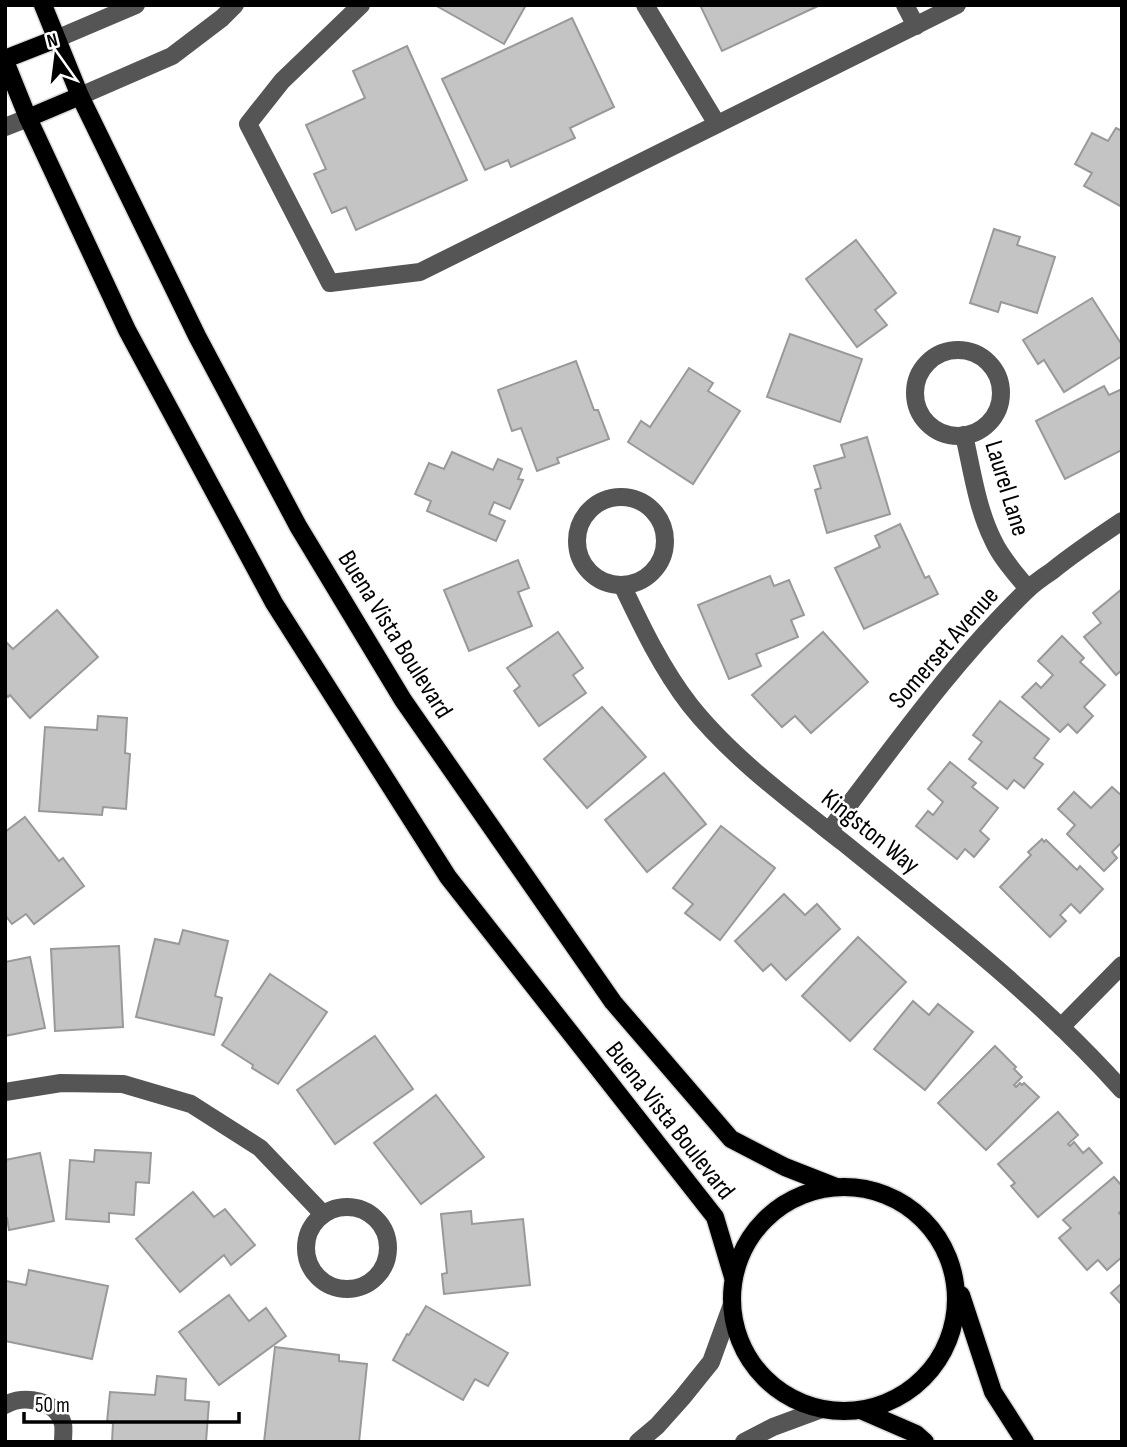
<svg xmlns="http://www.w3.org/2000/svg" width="1127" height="1447" viewBox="0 0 1127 1447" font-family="'Sofia Sans Condensed',sans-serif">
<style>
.building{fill:#c4c4c4;stroke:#999;stroke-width:2}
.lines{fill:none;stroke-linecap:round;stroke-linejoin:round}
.major-casing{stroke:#dbdbdb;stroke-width:21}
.minor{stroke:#555;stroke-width:18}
.major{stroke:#000;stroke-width:18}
.labels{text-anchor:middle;stroke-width:5;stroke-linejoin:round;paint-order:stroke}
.street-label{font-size:26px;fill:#000;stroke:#fff}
</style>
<rect width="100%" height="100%" fill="#fff"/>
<!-- building -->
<g class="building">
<path d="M435,5h91l-22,39z"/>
<path d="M700,5h118v1l-96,45z"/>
<path d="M572,18l42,89 -44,21 5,10 -64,29 -3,-7 -23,10 -43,-91z"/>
<path d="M407,46l60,134 -111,50 -10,-23 -14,6 -18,-39 12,-5 -20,-44 59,-27 -12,-27z"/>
<path d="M1116,128l6,3v76l-38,-21 8,-13 -17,-9 17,-31 16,8z"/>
<path d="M994,229l26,8 -3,8 38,12 -18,56 -36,-11 -3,10 -28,-9z"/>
<path d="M856,240l40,53 -21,17 12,15 -30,22 -51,-68z"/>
<path d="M1092,298l30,47v11l-58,36 -20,-32 -6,4 -15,-24z"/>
<path d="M790,334l72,25 -22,63 -73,-25z"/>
<path d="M576,361l18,49h4l11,29 -52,19 2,5 -22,8 -16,-43 -9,3 -14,-41z"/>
<path d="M689,368l24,15 -5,8 32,20 -47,73 -65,-42 13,-21 9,6z"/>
<path d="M1104,386l5,9 13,-6v61l-57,29 -29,-58z"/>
<path d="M867,437l23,77 -63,19 -12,-43 6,-2 -7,-22 31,-9 -4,-12z"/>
<path d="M452,452l41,18 5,-11 24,10 -4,10 5,1 -13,29 -16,-7 -5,12 16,7 -9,20 -69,-30 4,-10 -16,-7 14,-31 15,6z"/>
<path d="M900,524l25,54 4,-2 9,18 -74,35 -29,-61 45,-21 -5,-11z"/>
<path d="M518,560l11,28 -11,4 14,34 -63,25 -25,-61z"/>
<path d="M770,576l4,10 15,-6 15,35 -13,5 7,17 -42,17 5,12 -32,13 -31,-74z"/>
<path d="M1122,589v81l-6,5 -32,-38 17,-14 -8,-10z"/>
<path d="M57,610l41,47 -68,61 -20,-23 -2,2 -3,-4v-52l8,8z"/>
<path d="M558,632l25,36 -10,7 13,18 -47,33 -25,-35 6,-5 -13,-18z"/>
<path d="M823,632l45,50 -57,51 -16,-17 -13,11 -30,-32z"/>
<path d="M1062,636l22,22 -4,4 25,23 -21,22 9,9 -16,17 -9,-9 -8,8 -38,-35 14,-14 5,5 12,-13 -15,-14z"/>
<path d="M1000,701l49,38 -15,19 9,6 -19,24 -10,-8 -7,9 -38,-30 13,-17 -9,-7z"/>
<path d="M602,707l44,50 -59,51 -43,-49z"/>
<path d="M98,716l29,2 -2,35 5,1 -4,55 -23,-2 -1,8 -63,-4 6,-84 52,3z"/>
<path d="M950,762l26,21 -4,4 26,21 -18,23 9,8 -15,18 -9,-8 -8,10 -41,-33 12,-15 5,4 10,-13 -15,-13z"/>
<path d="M664,773l42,51 -59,48 -42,-52z"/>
<path d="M1112,787l10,9v46l-10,10 5,6 -13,13 -37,-37 8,-9 -17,-16 16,-17 17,16z"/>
<path d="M25,817l34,44 4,-3 21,28 -50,38 -8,-10 -14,10 -7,-9v-83z"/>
<path d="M721,826l54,42 -55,72 -35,-27 8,-9 -20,-16z"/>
<path d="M1042,839l2,3 2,-2 31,30 3,-4 23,23 -23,24 -9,-9 -11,11 6,6 -16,16 -50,-50 31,-32 -3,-3z"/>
<path d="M784,894l21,21 12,-11 23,25 -54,51 -15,-16 -8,7 -28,-30z"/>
<path d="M183,930l45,11 -13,55 7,2 -8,37 -78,-18 19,-78 24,5z"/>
<path d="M858,937l48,45 -56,59 -48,-45z"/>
<path d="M119,946l4,81 -68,4 -4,-82z"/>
<path d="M30,957l15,71 -40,8v-74z"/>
<path d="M270,974l57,38 -49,72 -26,-16 1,-3 -31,-20z"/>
<path d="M913,1001l16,14 9,-11 35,28 -48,58 -51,-41z"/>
<path d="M375,1036l38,53 -78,55 -38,-54z"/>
<path d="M995,1046l21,21 -2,2 8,8 -8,8 2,2 4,-4 2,2 2,-2 15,14 -53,53 -48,-47z"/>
<path d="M436,1095l48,62 -63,47 -47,-61z"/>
<path d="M1058,1112l20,23 -10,9 2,2 4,-4 9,11 6,-5 13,15 -64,54 -27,-31 4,-3 -17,-19z"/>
<path d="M95,1150l56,3 -2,30 -13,-1 -2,33 -25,-2v9l-43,-3 4,-59 24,2z"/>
<path d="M40,1153l14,68 -45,9 -2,-12h-2v-58z"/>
<path d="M1114,1177l8,9v24l-3,3 3,3v41l-15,13 -9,-10 -11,10 -28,-32 12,-10 -8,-8z"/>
<path d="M193,1192l21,25 11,-8 30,36 -24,20 -7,-10 -44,37 -44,-53z"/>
<path d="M471,1211l1,13 51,-5 7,66 -86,9 -2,-20 5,-1 -6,-59z"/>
<path d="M29,1270l79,16 -16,73 -87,-18 1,-60 20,4z"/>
<path d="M1122,1283v22l-11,-12z"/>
<path d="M229,1295l20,26 17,-13 20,28 -67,49 -40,-53z"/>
<path d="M426,1306l82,47 -20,33 -13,-7 -12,21 -70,-40 14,-26 2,1z"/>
<path d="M275,1347l64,8v6l28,3 -8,78h-95z"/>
<path d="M157,1376l29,3 -1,21 24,2 -3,40h-94l1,-19 -6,-1 3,-30 45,3z"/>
</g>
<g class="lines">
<defs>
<g id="major">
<path d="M43,5l37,91 117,240 101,190 105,174 210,302 118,137 54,28 51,20"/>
<path d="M5,59l51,-20"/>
<path d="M5,61l23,57 99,212 147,273 174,274 267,340 18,60"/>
<path d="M28,118l52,-22"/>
<circle cx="844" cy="1299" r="112"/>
<path d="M961,1295l32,97 32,50"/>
<path d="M863,1411l53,23 9,8"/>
</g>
</defs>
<!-- major casing -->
<use href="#major" class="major-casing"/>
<!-- minor -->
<g class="minor">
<path d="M361,5l-79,76 -34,43 82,159 90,-11 537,-267"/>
<path d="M645,5l72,119"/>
<path d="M905,5l11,21"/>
<path d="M56,39l80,-34"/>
<path d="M80,96l92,-40 50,-38 13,-13"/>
<path d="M5,127l23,-9"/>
<circle cx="958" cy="393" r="43"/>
<path d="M964,435c8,35 13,73 29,105 8,18 23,34 35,49"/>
<circle cx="621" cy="541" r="44"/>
<path d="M622,585c20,42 40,84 68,120 41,52 102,97 154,138 96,78 195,154 278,247"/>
<path d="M829,831c63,-82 123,-168 197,-240 8,-8 17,-14 26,-20 22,-18 46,-34 70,-50"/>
<path d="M1061,1027l61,-62"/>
<path d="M5,1092l56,-9 62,1 68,20 69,44 63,66"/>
<circle cx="347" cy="1248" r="41"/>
<path d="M5,1405c19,-11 52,-5 58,19 1,5 0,12 0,18"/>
<path d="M638,1442l19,-16 25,-28 29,-36 20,-55"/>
<path d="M744,1442l29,-15 46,-17"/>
</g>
<!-- major -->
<use href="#major" class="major"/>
</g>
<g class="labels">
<!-- street labels -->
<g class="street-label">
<text transform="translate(1008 488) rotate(73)" y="9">Laurel Lane</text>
<text transform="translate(396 634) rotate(58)" y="9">Buena Vista Boulevard</text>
<text transform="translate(943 647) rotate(-49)" y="9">Somerset Avenue</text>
<text transform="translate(871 831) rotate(39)" y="9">Kingston Way</text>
<text transform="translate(671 1120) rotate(52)" y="9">Buena Vista Boulevard</text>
</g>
</g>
<!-- border -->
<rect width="1127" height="1447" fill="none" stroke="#000000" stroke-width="14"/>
<!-- north arrow -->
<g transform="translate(56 56) rotate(346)" stroke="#ffffff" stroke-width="5" paint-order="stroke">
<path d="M0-5L12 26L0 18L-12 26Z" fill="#000000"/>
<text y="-10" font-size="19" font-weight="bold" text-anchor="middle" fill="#000000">N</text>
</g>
<!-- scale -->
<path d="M24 1412v10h215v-10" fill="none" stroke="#000000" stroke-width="3.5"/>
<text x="35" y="1412" font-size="21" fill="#000000" stroke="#ffffff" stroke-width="5" paint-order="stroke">50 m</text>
</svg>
